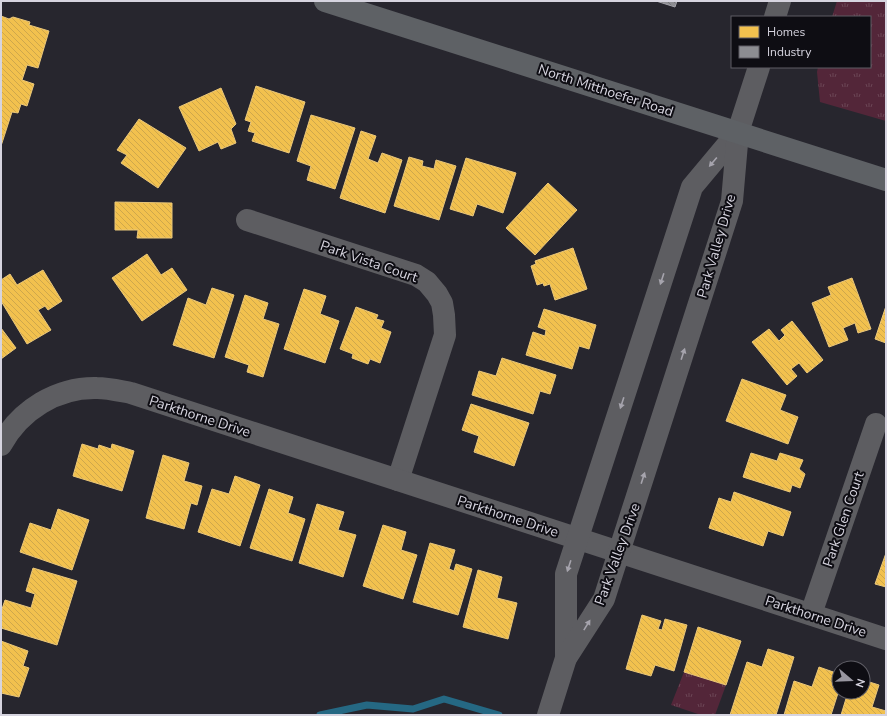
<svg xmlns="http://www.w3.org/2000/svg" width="887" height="716" viewBox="0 0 887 716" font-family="'Nunito Sans',sans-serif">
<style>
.grass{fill:url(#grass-tufts)}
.homes{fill:url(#homes-back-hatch);stroke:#eac77a}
.industry{fill:url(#industry-back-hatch);stroke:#a3a2a9}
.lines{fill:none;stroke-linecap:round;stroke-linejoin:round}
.stream{stroke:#256883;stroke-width:7}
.minor{stroke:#5d5d61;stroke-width:22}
.tertiary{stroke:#5d5d61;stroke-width:22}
.secondary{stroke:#5e6165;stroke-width:22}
.oneway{fill:#a6a4ad}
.labels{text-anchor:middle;stroke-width:4;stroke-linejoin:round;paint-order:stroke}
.street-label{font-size:14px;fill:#d6d4df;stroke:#0e0d13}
</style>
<defs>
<pattern id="grass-tufts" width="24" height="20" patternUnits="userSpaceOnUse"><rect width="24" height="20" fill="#532639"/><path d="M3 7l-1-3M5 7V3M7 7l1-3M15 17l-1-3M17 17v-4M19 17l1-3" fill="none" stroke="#6b4555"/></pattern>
<pattern id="homes-back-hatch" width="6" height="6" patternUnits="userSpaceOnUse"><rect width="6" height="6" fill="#f2c14e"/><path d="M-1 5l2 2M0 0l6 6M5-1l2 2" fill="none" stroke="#cea74c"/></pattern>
<pattern id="industry-back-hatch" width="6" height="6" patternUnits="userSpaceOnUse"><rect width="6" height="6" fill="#8d8d92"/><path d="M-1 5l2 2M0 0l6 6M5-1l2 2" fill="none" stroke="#76767a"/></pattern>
</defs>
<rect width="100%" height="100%" fill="#27262e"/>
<!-- grass -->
<g class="grass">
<path d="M837,1h49v120l-66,-19 -3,-30 1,-5h52v-50h-38z"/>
<path d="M684,672l42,13 -11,30h-14l-30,-10z"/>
</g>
<!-- homes -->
<g class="homes">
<path d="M1,16l8,3 4,-2 17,5 -1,3 20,6 -11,37 -11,-3 -5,15 12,4 -7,22 -6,-2 -3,9 -6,-1 -11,34z"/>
<path d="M256,86l49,16 -16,51 -37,-12 3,-8 -7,-2 3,-9 -6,-2z"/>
<path d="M221,88l15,36 -5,5 5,14 -15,6 -3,-7 -19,9 -20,-44z"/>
<path d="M311,115l44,13 -20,61 -28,-9 4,-14 -14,-5z"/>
<path d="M139,119l47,29 -28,40 -37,-25 6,-8 -10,-5z"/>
<path d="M361,131l15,5 -8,23 10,4 4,-10 20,7 -17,53 -45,-15z"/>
<path d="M409,157l14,4 -1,5 12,3 2,-9 20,6 -17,54 -45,-14z"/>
<path d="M466,158l50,15 -13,40 -26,-9 -4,12 -23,-7z"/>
<path d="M548,183l29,27 -42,45 -29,-27z"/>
<path d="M115,202l57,1v35h-35l1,-8h-23z"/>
<path d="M573,248l14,41 -32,11 -5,-16 -6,2 -1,-3 -6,2 -6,-19 5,-2 -1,-3z"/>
<path d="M147,254l14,21 11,-7 15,22 -45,31 -30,-43z"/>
<path d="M43,270l19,31 -14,9 -3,-4 -7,4 13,20 -24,14 -26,-43v-21l9,-6 7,11z"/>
<path d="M852,278l19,51 -13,4 -3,-10 -12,5 5,12 -19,7 -17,-44 19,-8 -3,-8z"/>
<path d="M212,288l22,7 -20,63 -41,-13 15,-47 18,7z"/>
<path d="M304,289l22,7 -6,18 19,7 -14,42 -41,-14z"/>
<path d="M245,295l23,8 -5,16 16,5 -16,53 -16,-5 2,-7 -24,-8z"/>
<path d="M886,306v37l-11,-4z"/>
<path d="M356,307l22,8 -2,4 8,2 -3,7 10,4 -11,31 -10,-4 -2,5 -16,-6 1,-4 -13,-5z"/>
<path d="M544,309l52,16 -7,24 -10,-3 -7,23 -46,-14 7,-23 12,4 1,-6 -8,-3z"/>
<path d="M792,321l31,39 -16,13 -8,-10 -8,6 6,7 -10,9 -35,-43 17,-13 10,12 6,-6 -4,-5z"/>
<path d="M1,328l15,20 -15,11z"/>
<path d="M502,358l54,17 -6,19 -10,-3 -7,23 -61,-19 7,-24 17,5z"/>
<path d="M742,379l44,16 -6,15 18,7 -10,27 -62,-23z"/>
<path d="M471,404l58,19 -15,43 -40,-14 5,-16 -17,-6z"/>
<path d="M82,444l16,5 1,-4 12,4 1,-5 22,7 -12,40 -49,-15z"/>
<path d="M751,453l26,8 3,-8 23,7 -4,9 6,5 -5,14 -8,-3 -2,7 -47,-15z"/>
<path d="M163,455l26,8 -5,18 18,5 -5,19 -6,-2 -7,26 -38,-11z"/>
<path d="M235,476l25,9 -20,61 -42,-14 14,-43 17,5z"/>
<path d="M269,489l24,8 -5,16 17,6 -13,42 -42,-13z"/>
<path d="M734,492l57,20 -8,24 -15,-5 -5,15 -54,-18 10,-30 12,4z"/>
<path d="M317,504l27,8 -6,18 18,5 -13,42 -44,-14z"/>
<path d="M58,509l31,11 -17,50 -52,-18 10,-29 21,7z"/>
<path d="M383,525l23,7 -5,18 16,5 -14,44 -40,-13z"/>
<path d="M430,543l25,7 -6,19 5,2 2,-7 16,5 -14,46 -45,-13z"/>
<path d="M886,553v34l-11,-3z"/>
<path d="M33,568l44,13 -20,64 -56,-17v-16l4,-12 26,8 4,-14 -9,-3z"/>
<path d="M478,570l24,7 -5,21 20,5 -9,36 -45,-12z"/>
<path d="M642,615l19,6 -3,8 4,1 3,-11 22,6 -13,46 -19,-6 -4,11 -25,-7z"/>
<path d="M698,627l43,14 -15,44 -42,-13z"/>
<path d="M1,641l27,10 -5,15 6,2 -10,29 -18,-4z"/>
<path d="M768,649l26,8 -18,58h-46l17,-53 15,5z"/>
<path d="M819,667l20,7v16l-8,25h-47l10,-34 18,6z"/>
<path d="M863,680l16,5 -7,22 14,4v4h-45l7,-23h15z"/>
</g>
<!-- industry -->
<path class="industry" d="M656,1h21l-2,6z"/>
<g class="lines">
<!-- stream -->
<path class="stream" d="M320,715l47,-10 46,4 31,-10 55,16"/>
<!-- minor -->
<g class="minor">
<path d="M247,220l169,55 11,7 10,12 5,9 2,12 1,20 -47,145"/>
<path d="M1,445c19,-35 56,-58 96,-57 11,0 23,3 34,5l755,246"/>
<path d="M811,614l65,-190"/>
<path d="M566,658v-84l126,-387 46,-55"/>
<path d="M548,715l18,-57 38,-59 15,-47 113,-351 6,-69"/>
</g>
<!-- tertiary -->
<g class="tertiary">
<path d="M775,17l5,-16"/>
<path d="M738,132l21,-65"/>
</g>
<!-- secondary -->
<path class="secondary" d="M325,1l561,179"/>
</g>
<!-- one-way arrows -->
<defs><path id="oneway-solid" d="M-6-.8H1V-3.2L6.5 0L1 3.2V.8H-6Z"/></defs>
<g class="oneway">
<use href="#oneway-solid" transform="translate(713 162) rotate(130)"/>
<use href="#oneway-solid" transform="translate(662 279) rotate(108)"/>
<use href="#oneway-solid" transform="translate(683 354) rotate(-72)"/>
<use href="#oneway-solid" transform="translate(622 403) rotate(108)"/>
<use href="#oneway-solid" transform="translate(643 478) rotate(-72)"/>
<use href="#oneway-solid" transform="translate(569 566) rotate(108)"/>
<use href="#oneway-solid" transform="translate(587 625) rotate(-58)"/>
</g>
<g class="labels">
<!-- street labels -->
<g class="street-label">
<text transform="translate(606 90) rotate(18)" y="5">North Mitthoefer Road</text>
<text transform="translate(716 246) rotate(-74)" y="5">Park Valley Drive</text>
<text transform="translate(369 261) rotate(19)" y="5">Park Vista Court</text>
<text transform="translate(200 416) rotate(18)" y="5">Parkthorne Drive</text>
<text transform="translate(508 516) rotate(18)" y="5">Parkthorne Drive</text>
<text transform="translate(843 519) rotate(-71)" y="5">Park Glen Court</text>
<text transform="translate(617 554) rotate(-70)" y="5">Park Valley Drive</text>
<text transform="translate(816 616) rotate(18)" y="5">Parkthorne Drive</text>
</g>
</g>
<!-- border -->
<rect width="887" height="716" fill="none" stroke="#d6d4df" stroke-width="4"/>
<!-- legend -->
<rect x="731" y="16" width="140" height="52" fill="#0e0d13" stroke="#5e5d65"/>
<rect x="739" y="26" width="20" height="12" fill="#f2c14e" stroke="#5e5d65"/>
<text x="767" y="36" font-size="12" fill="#d6d4df">Homes</text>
<rect x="739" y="46" width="20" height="12" fill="#8d8d92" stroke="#5e5d65"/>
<text x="767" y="56" font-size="12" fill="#d6d4df">Industry</text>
<!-- north arrow -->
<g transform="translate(851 680) rotate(109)"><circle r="19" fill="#0e0d13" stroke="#5e5d65"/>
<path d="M0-3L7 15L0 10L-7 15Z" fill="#9997a1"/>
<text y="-6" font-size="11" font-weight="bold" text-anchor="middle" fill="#d6d4df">N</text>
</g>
</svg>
